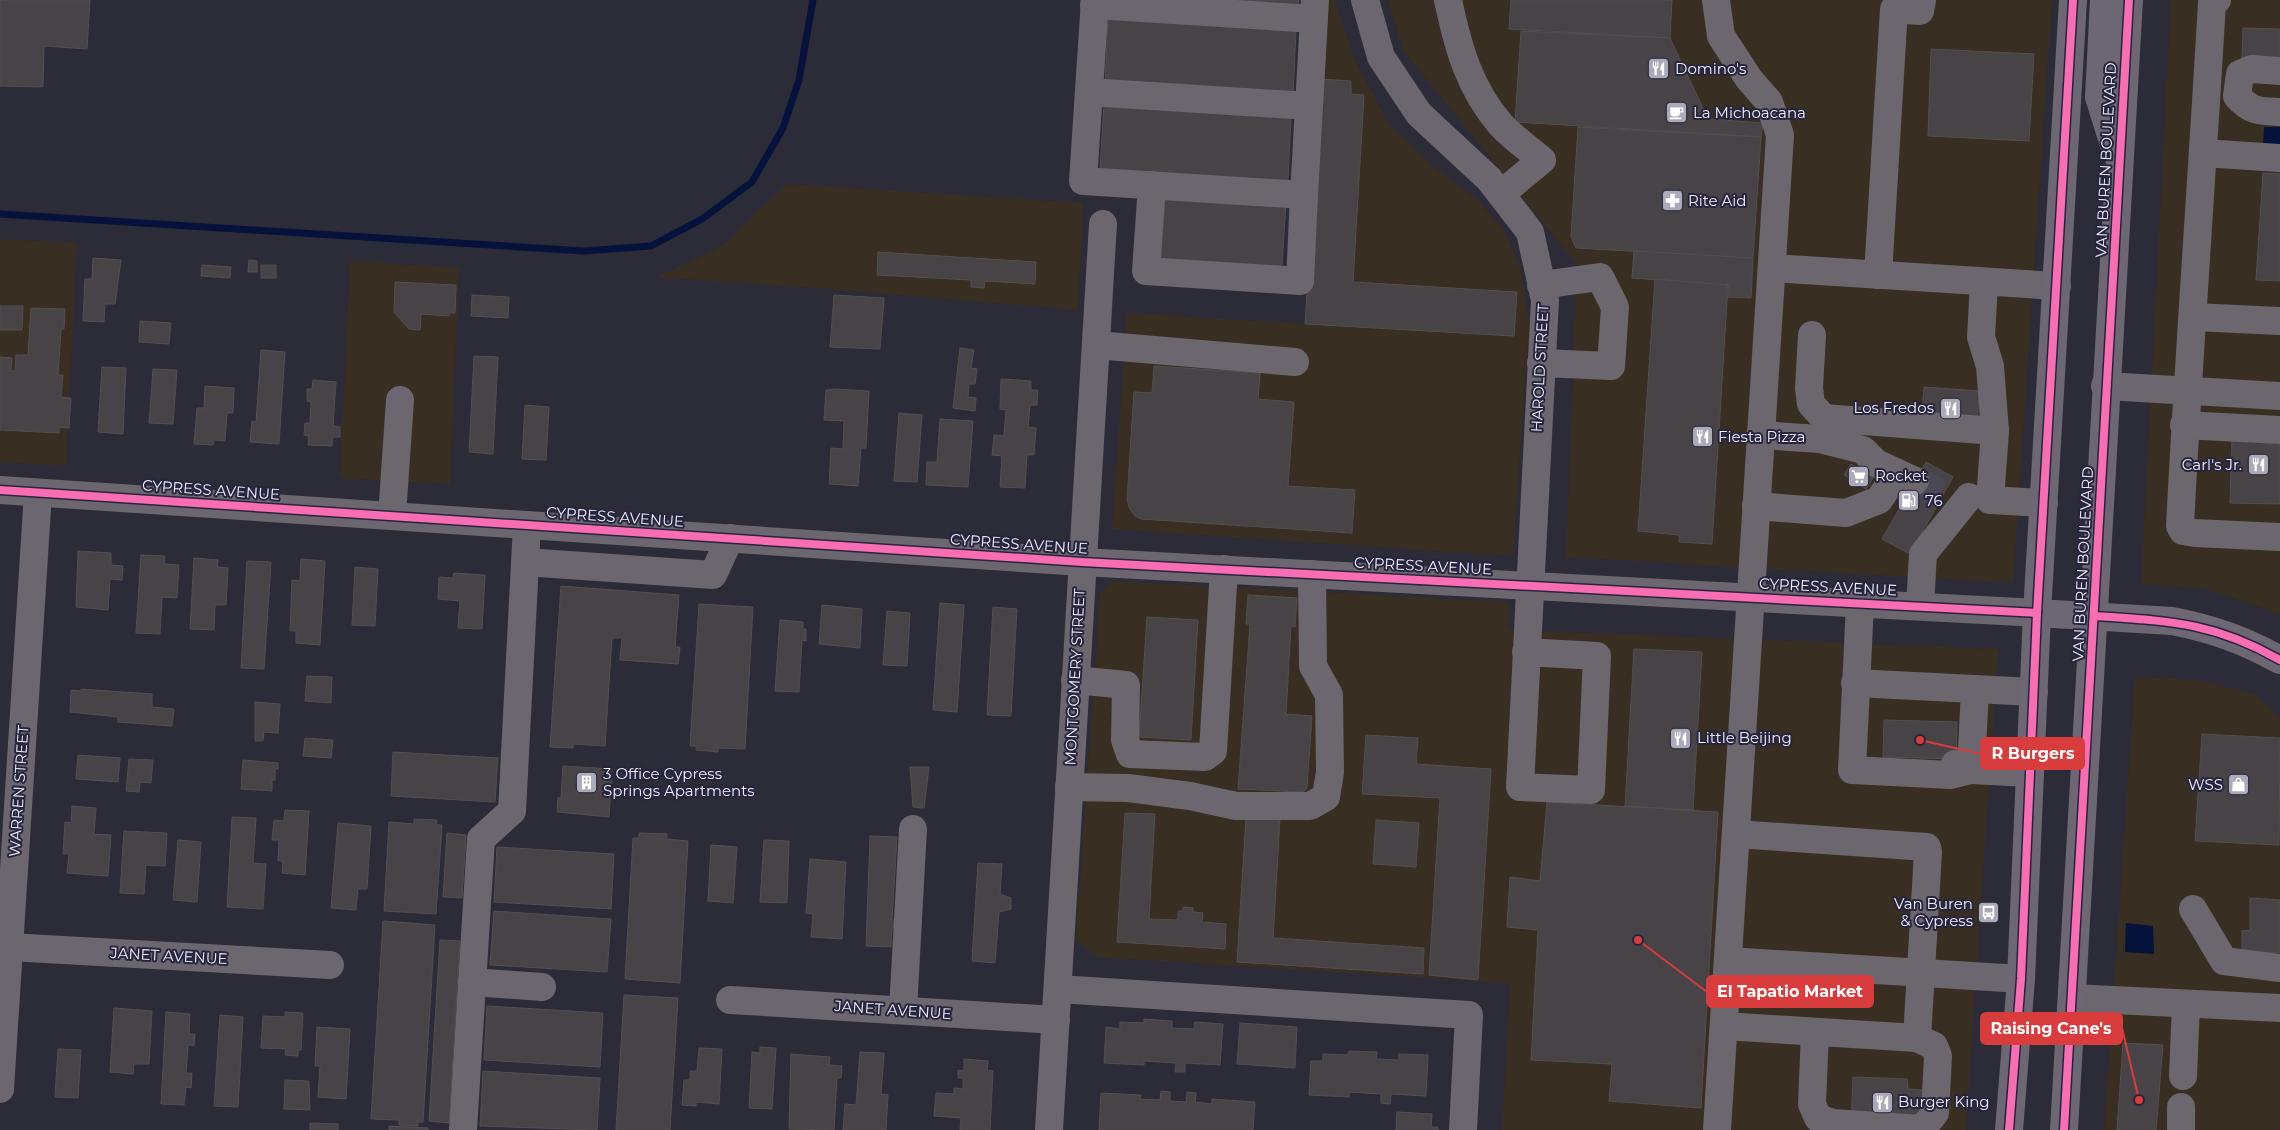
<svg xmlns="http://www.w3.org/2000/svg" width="2280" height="1130" viewBox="0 0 2280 1130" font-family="Montserrat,sans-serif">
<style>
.commercial{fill:#382e22}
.water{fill:#04123c}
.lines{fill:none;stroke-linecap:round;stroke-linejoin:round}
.stream{stroke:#04123c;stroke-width:7}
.building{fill:#474346;stroke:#544f51}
.minor-tunnel{stroke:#494856;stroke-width:28;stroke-dasharray:28 14;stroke-linecap:butt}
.minor{stroke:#6c666e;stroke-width:28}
.major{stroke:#6d6773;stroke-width:28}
.cycleway-casing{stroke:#27253e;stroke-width:11}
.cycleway{stroke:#f96db3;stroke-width:8}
.labels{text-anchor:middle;stroke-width:4;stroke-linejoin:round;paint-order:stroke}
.poi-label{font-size:15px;fill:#f0effd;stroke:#27253e;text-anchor:start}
.street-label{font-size:15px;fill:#f0effd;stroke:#27253e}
.leader{fill:none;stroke:#d93c3d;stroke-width:2}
.callout-dot{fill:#d93c3d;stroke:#27253e;stroke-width:2}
.callout{fill:#d93c3d;stroke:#d93c3d;stroke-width:2}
.callout-label{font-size:16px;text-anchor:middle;font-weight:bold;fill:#fff}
</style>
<rect width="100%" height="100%" fill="#2c2b38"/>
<!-- commercial -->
<g class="commercial">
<path d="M1325,0h10l18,56 35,67 46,44 43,32 27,31 17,39 8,56 -16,231 -401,-27 15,-216 178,11z"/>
<path d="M1388,0h664l-39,583 -447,-26 11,-292 -174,-215z"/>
<path d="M2171,0h109v614l-73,-25 -66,-5z"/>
<path d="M787,184l296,19 -5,107 -249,-21 -172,-12 67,-32z"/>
<path d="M0,239l77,4 -11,223 -66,-4z"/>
<path d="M350,261l109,7 -9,216 -110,-6z"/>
<path d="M1112,581l397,21 -1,28 490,19 -32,481h-464l8,-147 -413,-26 -21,-18 24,-347z"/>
<path d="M2135,677l63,3 58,14 24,25v411h-176z"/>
</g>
<!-- water -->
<g class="water">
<path d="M2264,127h16v19h-17z"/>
<path d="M2126,923l27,3 1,28 -29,-2z"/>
</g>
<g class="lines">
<!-- stream -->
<path class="stream" d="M0,214l584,37 67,-5 51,-27 50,-37 31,-54 16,-48 14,-80"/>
</g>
<!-- building -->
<g class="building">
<path d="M0,0h90l-3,49 -43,-3 -1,41 -43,-1z"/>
<path d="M1122,0h177l-1,10z"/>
<path d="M1511,0h161l-2,38 -161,-9z"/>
<path d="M1108,19l188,11 -3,66 -188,-12z"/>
<path d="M2243,28l37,1v31l-38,-1z"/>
<path d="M1521,31l149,7 38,81 55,4 -2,14 -246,-15z"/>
<path d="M1931,49l103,5 -5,87 -101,-5z"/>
<path d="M1320,79l31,2v13l13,1 -11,187 164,10 -3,44 -209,-12z"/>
<path d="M1104,104l187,12 -3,65 -188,-12z"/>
<path d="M1578,127l183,10 -8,121 -177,-10 -5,-11z"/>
<path d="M2263,173l17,1v107l-24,-1z"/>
<path d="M1165,194l121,7 -4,65 -121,-7z"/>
<path d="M1634,251l119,7 -2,40 -23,-1v-12l-96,-7z"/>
<path d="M878,252l158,10 -1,22 -50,-3 -1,7 -13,-1v-7l-94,-5z"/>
<path d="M93,258l28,2 -6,44h-10l-1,18 -21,-1 2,-42h7z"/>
<path d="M249,260l8,1v11h-9z"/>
<path d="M202,265l29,2 -1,11 -29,-2z"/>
<rect x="261" y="265" width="15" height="13"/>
<path d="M1655,279l73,6 -16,259 -33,-2v-7l-41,-4z"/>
<path d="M395,282l61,3 -1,28h-5l-1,3 -28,-2 -1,16 -11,-1 -15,-17z"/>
<path d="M472,295l37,2 -1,21 -37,-2z"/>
<path d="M834,295l50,3 -4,51 -50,-2z"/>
<path d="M0,306h23l-1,24h-22z"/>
<path d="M31,308l34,1 -1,20h-3l-3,46h5l-2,22 10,1 -2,30 -10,-1v6l-59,-3v-73l12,1 -1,13h4l1,-16h12z"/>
<path d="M140,321l31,2 -2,21 -30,-2z"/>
<path d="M960,348l14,2 -3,18 6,1 -2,15h-6l-1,13 8,1 -1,13 -22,-3z"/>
<path d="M261,350l24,2 -6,92 -29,-2 2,-21 4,1z"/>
<path d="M474,356l24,1 -5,97 -24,-2z"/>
<path d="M1154,366l106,7 -2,26 36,3 -6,84 67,4 -3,43 -211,-14 -6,-3 -6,-8 -2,-9 7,-107 18,1z"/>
<path d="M102,367l24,1 -3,66 -25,-2z"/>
<path d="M153,369l24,1 -4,54 -24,-1z"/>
<path d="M1001,379l30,2v9h7l-1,15h-7l-2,22 8,1 -2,27h-7l-2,33 -25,-1 2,-31 -10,-1 2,-20 10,1 2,-26 -6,-1z"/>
<path d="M313,380l23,2 -3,44 7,1v10h-7l-1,9 -24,-1 1,-9 -5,-1 1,-12h5l1,-21 -4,-1v-12h5z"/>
<path d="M205,386l29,2 -1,25h-6l-2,28 -11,-1 -1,5 -19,-1 3,-36h7z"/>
<path d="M1924,387l55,4 -2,37 -56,-3z"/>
<path d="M834,389l35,2 -3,57h-5l-3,38 -29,-2 2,-36 12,1 1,-28 -20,-1 2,-30z"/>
<path d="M525,405l24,2 -3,53 -24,-1z"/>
<path d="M899,413l23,2 -5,67 -23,-1z"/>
<path d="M940,419l33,2 -5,66 -42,-2 1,-23h10z"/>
<path d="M2232,440l48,1v63l-50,-1z"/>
<path d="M1926,462l27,15 -43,77 -28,-15z"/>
<path d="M1851,464l22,14 -7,11 -22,-14z"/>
<path d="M78,551l33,2v12l12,1 -1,14 -12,-1 -2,31 -32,-3z"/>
<path d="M141,555l24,1 -1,8 15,1 -2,33 -15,-1 -2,37 -24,-1z"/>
<path d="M194,558l24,2 -1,7 11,1 -2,37h-11l-1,25 -24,-1z"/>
<path d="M301,559l24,2 -5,84 -24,-2v-12h-6l2,-51 8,1z"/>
<path d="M247,561l24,1 -7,107 -23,-1z"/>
<path d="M355,567l23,2 -3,57 -23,-1z"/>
<path d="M454,573l31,2 -3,54 -24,-1 2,-27 -22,-2 1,-22 14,1z"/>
<path d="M561,586l118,9 -4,52h5l-2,17 -58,-4 2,-22h-10l-7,108 -32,-2v4l-23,-1z"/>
<path d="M1248,595l49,3 -2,29 -4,-1 -5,88 26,2 -5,72 -4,4 -65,-3 12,-165h-4z"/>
<path d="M940,603l24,2 -7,107 -24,-2z"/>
<path d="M699,604l54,3 -8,142 -27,-1v4l-22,-2v-4h-6z"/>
<path d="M822,605l40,4 -2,39 -41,-4z"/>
<path d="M993,607l24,2 -6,107 -24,-1z"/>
<path d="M887,611l23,2 -3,53 -24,-1z"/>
<path d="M1147,617l51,3 -7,120 -52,-3z"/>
<path d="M780,620l23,2v7h3v12l-4,-1 -3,52 -24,-1z"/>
<path d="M1634,649l68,3 -9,158 -68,-4z"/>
<path d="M307,676l25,1 -1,26 -26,-2z"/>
<path d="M81,689l71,5v13l22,2 -2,17 -54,-4v-5l-48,-5 1,-22 10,1z"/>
<path d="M255,702l25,2 -2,29 -14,-1 -1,9h-8z"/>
<path d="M1884,720l73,2 -1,37 -73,-2z"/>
<path d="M2202,734l78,4 -1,107 -84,-4z"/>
<path d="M1366,735l52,3 -2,26 75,5 -13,211 -49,-5 11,-177 -78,-4z"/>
<path d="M305,738l28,2 -2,18 -28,-2z"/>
<path d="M393,752l105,6 -3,44 -104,-6z"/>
<path d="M78,755l42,3 -2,24 -42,-3z"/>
<path d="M129,759l24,1 -2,23 -11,-1 -1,10 -13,-1z"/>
<path d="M243,760l35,3v6h-3v11h-3v11l-31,-2z"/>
<path d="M563,766l49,3 -3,48 -52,-5 1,-14h3z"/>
<path d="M910,767h19l-5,41 -11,-1z"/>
<path d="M1547,802l171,10 -17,296 -92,-7 3,-37 -81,-4 7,-130 -31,-3 3,-50 30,4z"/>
<path d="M72,806l24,2 -2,26 17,1 -3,41 -41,-3 2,-19h-6l2,-32 6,1z"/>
<path d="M285,810l24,1 -4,64 -23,-2 1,-12h-5l1,-21h-7l2,-20 10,1z"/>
<path d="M1125,813l30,1 -6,105 29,1v-9h5v-4l10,1v4l10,1 -1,9 24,2 -1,25 -108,-7z"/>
<path d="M232,817l24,1 -3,45 13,1 -3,45 -36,-2z"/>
<path d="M1246,817l34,2 -7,119 151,10 -1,26 -186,-12z"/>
<path d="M414,819l23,1 -1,5h6l-6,89 -52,-3 5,-89 25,2z"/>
<path d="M1376,820l43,3 -3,44 -43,-3z"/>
<path d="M338,823l33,3 -4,63h-9l-2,21 -25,-2z"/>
<path d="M124,831l43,2 -2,33 -19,-1 -2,29 -24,-1z"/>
<path d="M447,833l19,2 -4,63 -19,-1z"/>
<path d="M639,833l28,1v5l21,2 -8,142 -55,-4 8,-141h6z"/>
<path d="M870,836l27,1 -5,83h3v8h-3l-1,19 -25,-1z"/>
<path d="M178,840l23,2 -4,60 -24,-2z"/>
<path d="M764,840l25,1 -2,62 -27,-1z"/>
<path d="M711,845l26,2 -4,56 -25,-2z"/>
<path d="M497,847l117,7 -3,55 -117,-7z"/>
<path d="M810,859l36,3 -4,77 -31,-2 2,-23 -7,-1z"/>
<path d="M978,863l24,1 -2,30 11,4v11l-12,3 -4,51 -23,-2z"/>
<path d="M2250,898l30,2v53l-38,-2v-20l8,-1z"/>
<path d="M494,911l117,8 -4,53 -117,-7z"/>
<path d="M383,921l52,4 -12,197h-5v4l-19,-1v-5l-28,-1z"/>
<path d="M440,940l20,1 -11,182 -20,-2z"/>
<path d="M624,995l54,3 -8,132h-54z"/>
<path d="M487,1006l116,7 -3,54 -116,-7z"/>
<path d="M114,1008l38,3 -3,53h-15l-1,10 -23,-2z"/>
<path d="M166,1012l24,2 -1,20h6l-1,12 -6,-1 -2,28h6l-1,15 -5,-1 -2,18 -23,-1z"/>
<path d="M285,1012l18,1 -2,37h-3v6l-13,-1 1,-6 -25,-1 2,-32 22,1z"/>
<path d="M220,1015l23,2 -5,90 -24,-1z"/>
<path d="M1144,1019l28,2v7l22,1 1,-7 28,2 -3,41 -35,-2v9h-10l1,-9 -32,-2v4l-40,-2 2,-36 14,2v-7l24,1z"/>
<path d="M1240,1023l57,4 -2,41 -58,-4z"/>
<path d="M317,1027l33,2 -4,70 -28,-2 2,-31h-5z"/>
<path d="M2123,1043l40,2 -7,85h-39z"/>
<path d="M760,1047l16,1 -4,61 -23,-1 3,-56 8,1z"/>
<path d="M699,1048l23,1 -3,55 -23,-2v4l-14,-1 2,-25h6v-9h7z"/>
<path d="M58,1049l23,1 -3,48 -23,-1z"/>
<path d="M1349,1051l28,1 -1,7 23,1v-6l29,1 -2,41 -35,-2 -1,10 -9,-1v-9l-31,-2 -1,5 -40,-2 2,-34h12v-7l25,1z"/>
<path d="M860,1052l24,1 -3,41 7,1 -2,35h-43l2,-26 11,1z"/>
<path d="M791,1054l39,3 -1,8 13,1 -1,12h-4l-3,52 -45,-1z"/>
<path d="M964,1059l24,2 -1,9 6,1 -3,59h-30l1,-12 -27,-2 2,-23 18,1v-6l9,1v-11h-5v-8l6,1z"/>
<path d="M483,1071l117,7 -3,52 -117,-4z"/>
<path d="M1853,1077l54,2 1,10 16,1 -2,39 -71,-5z"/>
<path d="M285,1080l24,1 1,29 -26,-1z"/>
<path d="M1161,1091l9,1v9l16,1 1,-10 9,1 -1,9 17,2v-5l43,3 -2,28h-154l2,-37 40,2 -1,4 20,1z"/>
<path d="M1397,1112l35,2 -1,13h7v3h-42z"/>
<path d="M310,1123l28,1v6h-28z"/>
<path d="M389,1126l39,2v2h-39z"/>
</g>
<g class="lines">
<!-- minor-tunnel -->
<path class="minor-tunnel" d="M1915,481l29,13"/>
<!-- minor -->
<g class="minor">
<path d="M1095,0l-12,181 221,14 11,-195"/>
<path d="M1365,0l16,57 38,57 70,65 41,53 15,68 -25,487 71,3 6,-134 -71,-4"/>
<path d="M1448,0c10,47 21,88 53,125 12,13 28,24 41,35l-41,34"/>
<path d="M1716,0l5,36 28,43 20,23 11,33 -63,995"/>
<path d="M2217,0l-5,2c-10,175 -23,349 -32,524l3,5 12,2 85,4"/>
<path d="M1094,5l220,14"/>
<path d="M2280,71l-28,-2 -12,5 -3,22c14,16 23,15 43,16"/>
<path d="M1089,92l219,14"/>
<path d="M2203,153l77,5"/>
<path d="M1152,185l-6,86 154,10 4,-86"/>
<path d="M1772,268l285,18"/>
<path d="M1878,275l16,-266 26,2 2,-11"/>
<path d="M1984,282l-3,55 9,29 5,65 -5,69 54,3"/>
<path d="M2193,317l87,4"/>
<path d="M1812,335l-3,53 2,16 13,14 171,13"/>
<path d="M1096,345l199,17"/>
<path d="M1541,363l70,3 4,-59 -15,-30 -59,8"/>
<path d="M2105,386l175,10"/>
<path d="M2184,425l96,5"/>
<path d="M1760,435l60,4 43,11 13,13 39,18"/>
<path d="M0,490l1082,72 955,51"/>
<path d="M1756,506l90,7 33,-13 18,-27"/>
<path d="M392,516l8,-116"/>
<path d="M525,562l188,13 17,-37"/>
<path d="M1860,604l-8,166 99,5 20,-5"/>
<path d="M1920,606l3,-52 46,-57"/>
<path d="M1075,680l51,5 -1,55 5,14 75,3 8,-6 11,-182"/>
<path d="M1855,683l179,9"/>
<path d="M1955,764l16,6 59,3"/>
<path d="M1971,770l4,-81"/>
<path d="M1069,787l59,1 62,8 46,10h74l16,-9 4,-25 -1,-77 -16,-29 -1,-92"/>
<path d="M2193,909l31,52 56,7"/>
<path d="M9,947l321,18"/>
<path d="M1728,961l293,18"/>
<path d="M472,982l70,5"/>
<path d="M1058,989l411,26 -6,115"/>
<path d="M2072,998l208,10"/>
<path d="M730,1000l326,20"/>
<path d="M903,1010l10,-181"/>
<path d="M1724,1026l193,12 11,-186 -1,-5 -191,-13"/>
<path d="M1815,1032l-3,72 6,14 15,5 89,6 13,-16 3,-57 -4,-10 -17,-8"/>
<path d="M2183,1076l3,-72"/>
<path d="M0,1089l38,-596"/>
<path d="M463,1130l18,-291 31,-28 15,-286"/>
<path d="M1049,1130l54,-906"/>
<path d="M2181,1130v-23"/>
</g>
<!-- major -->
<g class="major">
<path d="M2104,0l-5,97 16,51"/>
<path d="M2037,613l135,8c41,8 72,19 108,39"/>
<path d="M2009,1130l12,-151 16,-366 36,-613"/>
<path d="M2064,1130l65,-1130"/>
</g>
<defs>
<g id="cycleway">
<path d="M0,490l1082,72 955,51"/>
<path d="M2095,616c74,5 119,6 185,44"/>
<path d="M2009,1130l12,-151 16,-366 36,-613"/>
<path d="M2064,1130l65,-1130"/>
</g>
</defs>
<!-- cycleway casing -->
<use href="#cycleway" class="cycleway-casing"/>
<!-- cycleway -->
<use href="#cycleway" class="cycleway"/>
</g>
<!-- icons -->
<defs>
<symbol id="restaurant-square" viewBox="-11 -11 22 22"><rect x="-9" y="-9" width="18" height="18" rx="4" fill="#abaab8" stroke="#27253e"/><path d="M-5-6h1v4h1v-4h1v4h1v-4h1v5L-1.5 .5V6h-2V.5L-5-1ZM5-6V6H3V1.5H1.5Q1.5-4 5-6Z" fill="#fff"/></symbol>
<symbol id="cafe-square" viewBox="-11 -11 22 22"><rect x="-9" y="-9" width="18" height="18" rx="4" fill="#abaab8" stroke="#27253e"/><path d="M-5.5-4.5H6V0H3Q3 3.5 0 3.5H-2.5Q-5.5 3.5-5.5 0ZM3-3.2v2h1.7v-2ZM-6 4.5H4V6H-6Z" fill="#fff"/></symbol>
<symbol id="pharmacy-square" viewBox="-11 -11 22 22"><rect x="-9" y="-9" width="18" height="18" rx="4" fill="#abaab8" stroke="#27253e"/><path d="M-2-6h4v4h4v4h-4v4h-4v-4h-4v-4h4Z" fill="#fff"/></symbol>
<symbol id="supermarket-square" viewBox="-11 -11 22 22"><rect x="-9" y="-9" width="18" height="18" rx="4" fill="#abaab8" stroke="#27253e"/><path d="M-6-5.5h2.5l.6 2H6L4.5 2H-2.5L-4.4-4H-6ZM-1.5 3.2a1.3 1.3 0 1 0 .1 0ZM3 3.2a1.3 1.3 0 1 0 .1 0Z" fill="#fff"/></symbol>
<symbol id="fuel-square" viewBox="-11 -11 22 22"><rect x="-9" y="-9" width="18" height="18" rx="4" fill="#abaab8" stroke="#27253e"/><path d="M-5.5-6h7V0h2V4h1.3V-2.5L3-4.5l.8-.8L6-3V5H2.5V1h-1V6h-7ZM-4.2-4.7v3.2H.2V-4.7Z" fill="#fff"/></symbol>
<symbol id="building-square" viewBox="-11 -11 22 22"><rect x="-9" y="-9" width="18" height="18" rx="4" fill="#abaab8" stroke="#27253e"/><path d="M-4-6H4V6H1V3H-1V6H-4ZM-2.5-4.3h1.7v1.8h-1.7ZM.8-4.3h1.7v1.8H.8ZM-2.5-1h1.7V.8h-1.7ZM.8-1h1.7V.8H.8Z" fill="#fff"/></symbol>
<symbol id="shop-square" viewBox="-11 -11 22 22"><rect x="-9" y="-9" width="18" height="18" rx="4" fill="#abaab8" stroke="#27253e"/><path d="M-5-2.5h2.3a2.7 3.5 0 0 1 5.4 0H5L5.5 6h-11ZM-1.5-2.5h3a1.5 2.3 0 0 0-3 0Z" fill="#fff"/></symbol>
<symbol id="bus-square" viewBox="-11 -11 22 22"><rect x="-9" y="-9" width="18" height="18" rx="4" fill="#abaab8" stroke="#27253e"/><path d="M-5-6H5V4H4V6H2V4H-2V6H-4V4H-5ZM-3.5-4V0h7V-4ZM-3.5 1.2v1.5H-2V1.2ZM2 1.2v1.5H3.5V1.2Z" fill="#fff"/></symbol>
</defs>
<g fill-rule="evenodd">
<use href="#restaurant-square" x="1646" y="56" width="25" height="25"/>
<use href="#cafe-square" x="1664" y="100" width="25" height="25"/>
<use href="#pharmacy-square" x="1660" y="188" width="25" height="25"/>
<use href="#restaurant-square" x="1938" y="396" width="25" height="25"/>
<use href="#restaurant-square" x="1690" y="424" width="25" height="25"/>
<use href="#restaurant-square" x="2246" y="452" width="25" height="25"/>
<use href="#supermarket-square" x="1846" y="464" width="25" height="25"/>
<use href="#fuel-square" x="1896" y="488" width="25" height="25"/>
<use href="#restaurant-square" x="1668" y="726" width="25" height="25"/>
<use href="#building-square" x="574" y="770" width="25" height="25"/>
<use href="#shop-square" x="2226" y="772" width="25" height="25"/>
<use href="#bus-square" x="1976" y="900" width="25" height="25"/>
<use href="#restaurant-square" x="1870" y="1090" width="25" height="25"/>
</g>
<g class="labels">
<!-- poi labels -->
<g class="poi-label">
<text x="1675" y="74">Domino's</text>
<text x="1693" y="118">La Michoacana</text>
<text x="1688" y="206">Rite Aid</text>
<text x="1934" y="413" text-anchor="end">Los Fredos</text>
<text x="1718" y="442">Fiesta Pizza</text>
<text x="2242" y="470" text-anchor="end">Carl's Jr.</text>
<text x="1875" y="481">Rocket</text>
<text x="1925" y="506">76</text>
<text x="1697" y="743">Little Beijing</text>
<text x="603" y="779">3 Office Cypress<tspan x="603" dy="17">Springs Apartments</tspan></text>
<text x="2223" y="790" text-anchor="end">WSS</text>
<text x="1973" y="909" text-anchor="end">Van Buren<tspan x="1973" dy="17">&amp; Cypress</tspan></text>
<text x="1898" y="1107">Burger King</text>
</g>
<!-- street labels -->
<g class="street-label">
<text transform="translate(2106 160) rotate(-87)" y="5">VAN BUREN BOULEVARD</text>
<text transform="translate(1540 368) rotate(-87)" y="5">HAROLD STREET</text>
<text transform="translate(211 490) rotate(4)" y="5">CYPRESS AVENUE</text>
<text transform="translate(615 517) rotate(4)" y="5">CYPRESS AVENUE</text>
<text transform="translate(1019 544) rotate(4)" y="5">CYPRESS AVENUE</text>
<text transform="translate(2083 564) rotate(-87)" y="5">VAN BUREN BOULEVARD</text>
<text transform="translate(1423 566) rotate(3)" y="5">CYPRESS AVENUE</text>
<text transform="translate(1828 587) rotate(3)" y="5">CYPRESS AVENUE</text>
<text transform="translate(1075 677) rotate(-87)" y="5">MONTGOMERY STREET</text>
<text transform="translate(19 791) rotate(-86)" y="5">WARREN STREET</text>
<text transform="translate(169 956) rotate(3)" y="5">JANET AVENUE</text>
<text transform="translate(893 1010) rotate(4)" y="5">JANET AVENUE</text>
</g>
</g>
<!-- callouts -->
<path class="leader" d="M1920 740L1981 754M1638 940L1707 992M2139 1100L2122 1028"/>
<g class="callout-dot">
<circle cx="1920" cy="740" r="5"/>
<circle cx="1638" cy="940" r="5"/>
<circle cx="2139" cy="1100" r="5"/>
</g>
<g class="callout">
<rect x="1981" y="738" width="103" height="31" rx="5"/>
<rect x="1707" y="976" width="166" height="31" rx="5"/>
<rect x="1981" y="1013" width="141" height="31" rx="5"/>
</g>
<g class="callout-label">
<text x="2033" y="759">R Burgers</text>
<text x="1790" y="997">El Tapatio Market</text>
<text x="2051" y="1034">Raising Cane's</text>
</g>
</svg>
